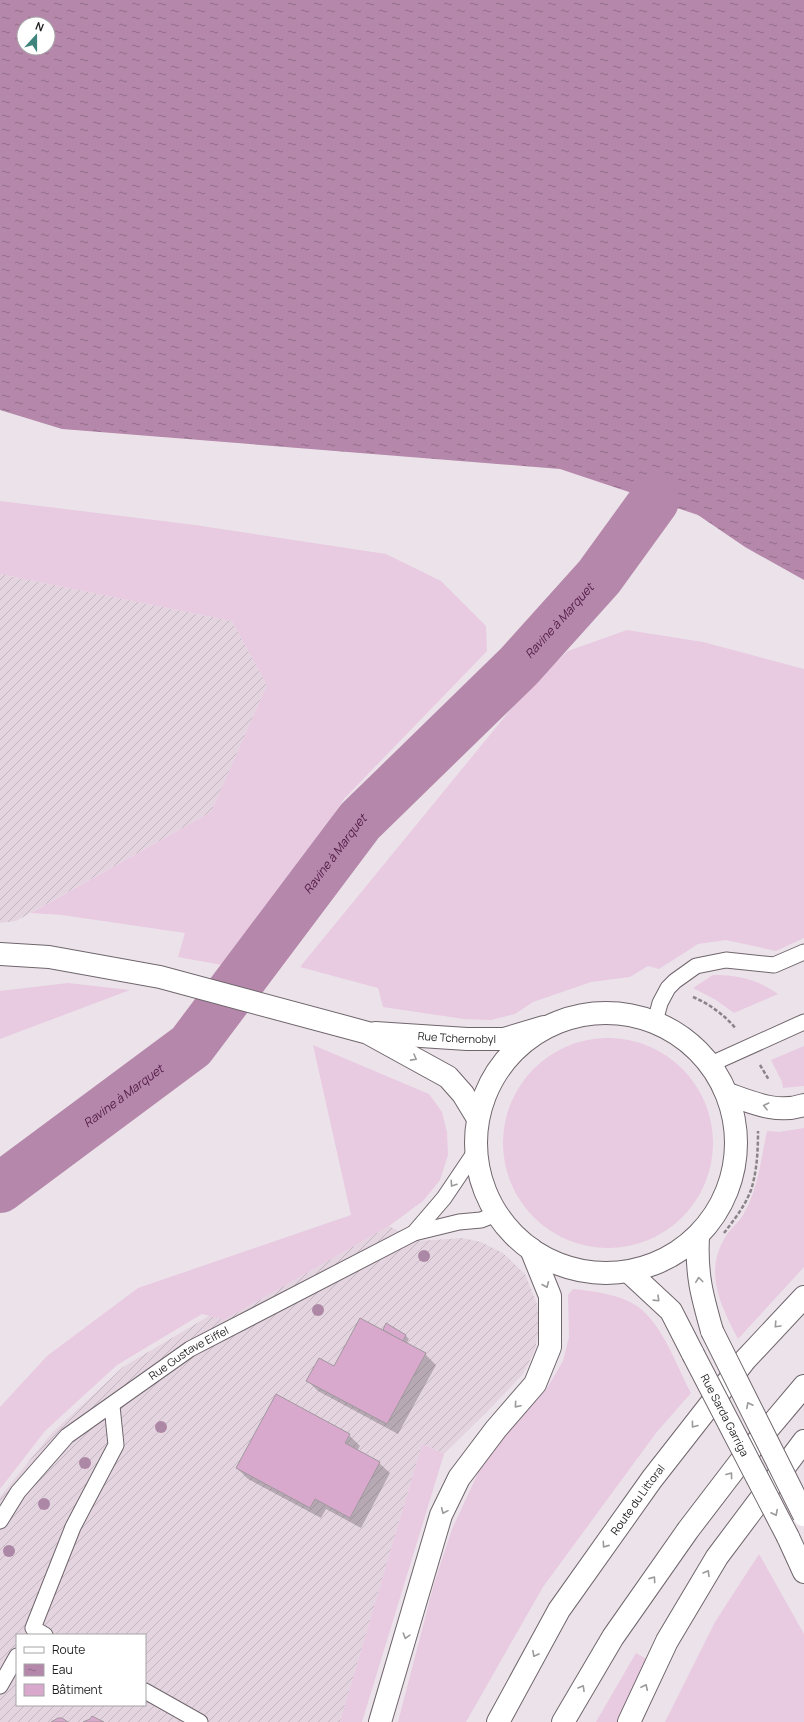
<svg xmlns="http://www.w3.org/2000/svg" width="804" height="1722" viewBox="0 0 804 1722" font-family="Manrope,sans-serif">
<style>
.industrial{fill:url(#industrial-furrows);fill-rule:evenodd}
.grass{fill:#e8cae1}
.water{fill:url(#water-ripples);fill-rule:evenodd}
.shadow{fill:#0003}
.lines{fill:none;stroke-linecap:round;stroke-linejoin:round}
.river{stroke:#b587aa;stroke-width:50}
.building{fill:#d9a9cd;stroke:#a1989f}
.service-casing{stroke:#6f666c;stroke-width:17}
.secondary-casing{stroke:#6f666c;stroke-width:24}
.primary-casing{stroke:#6f666c;stroke-width:24}
.trunk-casing{stroke:#6f666c;stroke-width:24}
.path{stroke:#8a8488;stroke-width:2.5;stroke-dasharray:4 2;stroke-linecap:butt}
.service{stroke:#fff;stroke-width:15}
.secondary{stroke:#fff;stroke-width:22}
.primary{stroke:#fff;stroke-width:22}
.trunk{stroke:#fff;stroke-width:22}
.primary-bridge-casing{stroke:#6f666c;stroke-width:24;stroke-linecap:butt}
.primary-bridge{stroke:#fff;stroke-width:22}
.tree{fill:#ad88a6}
.oneway{stroke:#9b9a9b}
.labels{text-anchor:middle;stroke-width:3.5;stroke-linejoin:round;paint-order:stroke}
.street-label{font-size:11px;fill:#211e20;stroke:#fff}
.water-label{font-size:12px;font-style:italic;fill:#521a48;stroke:#fff}
</style>
<defs>
<pattern id="industrial-furrows" width="10" height="10" patternUnits="userSpaceOnUse"><rect width="10" height="10" fill="#e4d4e0"/><path d="M-1 1l2-2M0 10L10 0M9 11l2-2" fill="none" stroke="#c3b6c0"/></pattern>
<pattern id="water-ripples" width="26" height="14" patternUnits="userSpaceOnUse"><rect width="26" height="14" fill="#b587aa"/><path d="M2 4q2-2 4 0t4 0M15 11q2-2 4 0t4 0" fill="none" stroke="#936e8a"/></pattern>
</defs>
<rect width="100%" height="100%" fill="#ece3ea"/>
<!-- industrial -->
<g class="industrial">
<path d="M0,574l232,47 35,64 -56,127 -195,109 -16,2z"/>
<path d="M389,1226l29,15 45,-3 18,4 22,11 22,21 12,30 3,21 -5,25 -12,24 -37,39 -42,41 -22,-10 -82,278h-340v-225l51,-63 72,-67 86,-51 15,4zM17,1635h128v70h-128z"/>
</g>
<!-- grass -->
<g class="grass">
<path d="M0,501l195,24 191,29 55,27 45,45 1,25 -143,148 -111,168 -55,-10 7,-24 -123,-18 -31,-2 180,-101 56,-127 -35,-64 -232,-47z"/>
<path d="M627,630l76,12 101,27v269l-28,13 -50,-11 -28,4 -39,25 -11,-3 -18,11 -39,5 -58,20 -18,12 -24,6 -27,-1 -81,-12 -5,-19 -78,-21 234,-286 34,-30z"/>
<path d="M713,975c26,0 43,4 65,19l-44,19 -18,-13 -23,-12z"/>
<path d="M68,983l62,7 -130,49v-48z"/>
<circle cx="608" cy="1143" r="105"/>
<path d="M313,1045l116,49 13,18 5,20 1,23 -8,25 -17,21 -34,25 -165,94 -22,-6 -85,51 -72,66 -45,58v-82l47,-51 91,-68 213,-73z"/>
<path d="M804,1046v40l-21,2 -1,-6 -11,-22z"/>
<path d="M804,1128v139l-66,72c-17,-33 -35,-67 -12,-103 4,-7 12,-13 17,-21 15,-25 18,-56 24,-84l12,1z"/>
<path d="M573,1289c20,2 52,6 68,20 24,21 35,56 50,84l-35,40 -113,154 -77,135h-68l36,-138 18,-55 27,-58 34,-46 33,-35 17,-29 6,-24 -1,-42z"/>
<path d="M422,1444l22,10 -82,268h-22z"/>
<path d="M759,1554l45,80v88h-139l50,-100z"/>
<path d="M636,1653l12,7 -20,38 -10,24h-22z"/>
</g>
<!-- water -->
<path class="water" d="M0,0h804v580l-59,-33 -47,-32 -138,-46 -498,-40 -62,-19zM24,24h24v24h-24z"/>
<!-- shadow -->
<g class="shadow">
<path d="M386,1325l20,11 3,3 -3,5 19,10 11,11 -38,69 -80,-43 -10,-10 27,-14 52,-34 -3,-3z"/>
<path d="M349,1435l11,11 -3,5 22,12 11,10 -29,55 -35,-19 -5,9 -73,-39 -11,-11z"/>
</g>
<g class="lines">
<!-- river -->
<path class="river" id="s1" d="M0,1188l191,-142 169,-225 159,-155 80,-89 55,-76"/>
</g>
<!-- building -->
<g class="building">
<path d="M360,1318l66,35 -39,71 -81,-43 13,-23 15,8z"/>
<path d="M386,1323l20,12 -3,6 -20,-11z"/>
<path d="M276,1394l74,40 -5,9 35,19 -30,56 -35,-19 -5,9 -74,-40z"/>
<path d="M92,1716l12,6h-21l7,-3z"/>
<path d="M58,1718h4l6,4h-17z"/>
</g>
<g class="lines">
<defs>
<g id="service">
<path d="M655,1022l5,-19 8,-15 7,-7 21,-15 30,-6 48,5 30,-13"/>
<path d="M711,1064l93,-42"/>
<path d="M414,1233l30,-35 31,-46"/>
<path id="s2" d="M0,1521l18,-29 49,-56 123,-87 224,-116 45,-11 22,-2 15,-6"/>
<path d="M45,1635l-12,-7 40,-101 43,-82 -4,-39"/>
<path d="M0,1686l17,-30"/>
<path d="M145,1691l55,31"/>
</g>
<g id="secondary">
<path d="M0,954l49,3 111,20 208,56 80,44 15,17 14,23"/>
<path id="s3" d="M375,1033l92,6h37l40,-12"/>
</g>
<g id="primary">
<circle cx="606" cy="1143" r="130"/>
<path d="M698,1237c-2,37 4,59 14,94"/>
<path d="M629,1272l42,39 22,43"/>
<path d="M788,1537l16,35"/>
</g>
<g id="trunk">
<path d="M728,1094c25,9 50,20 76,11"/>
<path d="M380,1722l61,-207 18,-37 37,-49 39,-45 15,-37v-51l-19,-47"/>
<path id="s4" d="M498,1722l61,-112 93,-131 93,-119 59,-63"/>
<path d="M563,1722l50,-85 75,-107 52,-68 64,-76"/>
<path d="M629,1722l38,-81 50,-84 87,-116"/>
</g>
</defs>
<!-- service casing -->
<use href="#service" class="service-casing"/>
<!-- secondary casing -->
<use href="#secondary" class="secondary-casing"/>
<!-- primary casing -->
<use href="#primary" class="primary-casing"/>
<!-- trunk casing -->
<use href="#trunk" class="trunk-casing"/>
<!-- path -->
<g class="path">
<path d="M693,997c15,6 33,19 43,32"/>
<path d="M760,1065l9,15"/>
<path d="M724,1233c10,-13 21,-27 27,-43 6,-19 7,-39 7,-59"/>
</g>
<!-- service -->
<use href="#service" class="service"/>
<!-- secondary -->
<use href="#secondary" class="secondary"/>
<!-- primary -->
<use href="#primary" class="primary"/>
<!-- trunk -->
<use href="#trunk" class="trunk"/>
<defs>
<g id="primary-bridge">
<path d="M712,1331l92,184"/>
<path id="s5" d="M693,1354l95,183"/>
</g>
</defs>
<!-- primary-bridge casing -->
<use href="#primary-bridge" class="primary-bridge-casing"/>
<!-- primary-bridge -->
<use href="#primary-bridge" class="primary-bridge"/>
</g>
<!-- trees -->
<g class="tree">
<circle cx="424" cy="1256" r="6"/>
<circle cx="318" cy="1310" r="6"/>
<circle cx="161" cy="1427" r="6"/>
<circle cx="85" cy="1463" r="6"/>
<circle cx="44" cy="1504" r="6"/>
<circle cx="9" cy="1551" r="6"/>
</g>
<!-- one-way arrows -->
<defs><path id="oneway-chevron" d="M-2-3.5L2.5 0L-2 3.5" fill="none" stroke-width="1.6" stroke-linecap="round" stroke-linejoin="round"/></defs>
<g class="oneway">
<use href="#oneway-chevron" transform="translate(414 1058) rotate(29)"/>
<use href="#oneway-chevron" transform="translate(766 1106) rotate(-166)"/>
<use href="#oneway-chevron" transform="translate(453 1184) rotate(124)"/>
<use href="#oneway-chevron" transform="translate(699 1280) rotate(-97)"/>
<use href="#oneway-chevron" transform="translate(546 1285) rotate(67)"/>
<use href="#oneway-chevron" transform="translate(657 1299) rotate(44)"/>
<use href="#oneway-chevron" transform="translate(777 1325) rotate(133)"/>
<use href="#oneway-chevron" transform="translate(517 1405) rotate(131)"/>
<use href="#oneway-chevron" transform="translate(749 1405) rotate(-117)"/>
<use href="#oneway-chevron" transform="translate(694 1425) rotate(127)"/>
<use href="#oneway-chevron" transform="translate(730 1475) rotate(-53)"/>
<use href="#oneway-chevron" transform="translate(444 1511) rotate(114)"/>
<use href="#oneway-chevron" transform="translate(775 1513) rotate(63)"/>
<use href="#oneway-chevron" transform="translate(605 1545) rotate(125)"/>
<use href="#oneway-chevron" transform="translate(707 1573) rotate(-59)"/>
<use href="#oneway-chevron" transform="translate(653 1579) rotate(-55)"/>
<use href="#oneway-chevron" transform="translate(406 1636) rotate(107)"/>
<use href="#oneway-chevron" transform="translate(535 1654) rotate(119)"/>
<use href="#oneway-chevron" transform="translate(645 1687) rotate(-65)"/>
<use href="#oneway-chevron" transform="translate(582 1688) rotate(-60)"/>
</g>
<g class="labels">
<!-- street labels -->
<g class="street-label">
<text dy="4" stroke="none"><textPath href="#s3" startOffset="82">Rue Tchernobyl</textPath></text>
<text dy="4" stroke="none"><textPath href="#s2" startOffset="256">Rue Gustave Eiffel</textPath></text>
<text dy="4" stroke="none"><textPath href="#s5" startOffset="69">Rue Sarda Garriga</textPath></text>
<text dy="4" stroke="none"><textPath href="#s4" startOffset="263">Route du Littoral</textPath></text>
</g>
<!-- water labels -->
<g class="water-label">
<text dy="4" stroke="none"><textPath href="#s1" startOffset="802">Ravine à Marquet</textPath></text>
<text dy="4" stroke="none"><textPath href="#s1" startOffset="478">Ravine à Marquet</textPath></text>
<text dy="4" stroke="none"><textPath href="#s1" startOffset="154">Ravine à Marquet</textPath></text>
</g>
</g>
<!-- legend -->
<rect x="16" y="1634" width="130" height="72" fill="#ffffff" stroke="#a6a5a6"/>
<rect x="24" y="1647" width="20" height="6" fill="#ffffff" stroke="#a6a5a6"/>
<text x="52" y="1654" font-size="12" fill="#211e20">Route</text>
<rect x="24" y="1664" width="20" height="12" fill="url(#water-ripples)" stroke="#a6a5a6"/>
<text x="52" y="1674" font-size="12" fill="#211e20">Eau</text>
<rect x="24" y="1684" width="20" height="12" fill="#d9a9cd" stroke="#a6a5a6"/>
<text x="52" y="1694" font-size="12" fill="#211e20">Bâtiment</text>
<!-- north arrow -->
<g transform="translate(36 36) rotate(21)"><circle r="19" fill="#ffffff" stroke="#a6a5a6"/>
<path d="M0-3L7 15L0 10L-7 15Z" fill="#3e847c"/>
<text y="-6" font-size="11" font-weight="bold" text-anchor="middle" fill="#211e20">N</text>
</g>
</svg>
